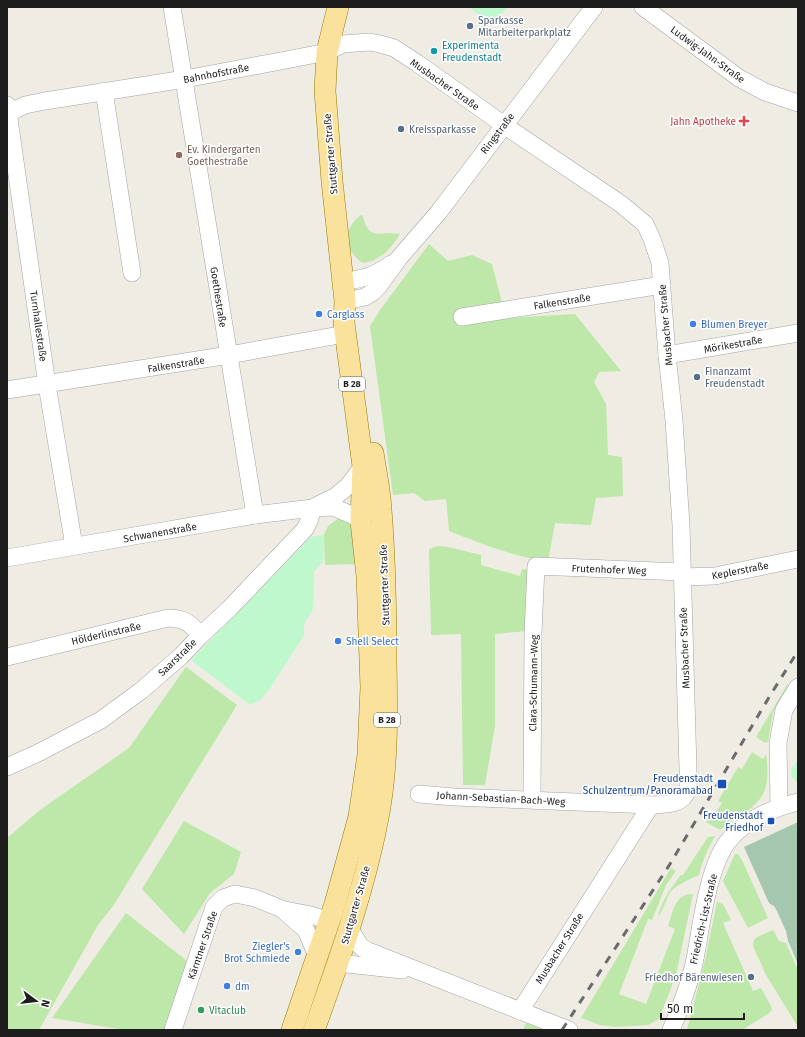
<svg xmlns="http://www.w3.org/2000/svg" width="805" height="1037" viewBox="0 0 805 1037" font-family="'Fira Sans',sans-serif">
<style>
.grass{fill:#bde8a9}
.cemetery{fill:#a5c7b0}
.park{fill:#c0f8ce}
.lines{fill:none;stroke-linecap:round;stroke-linejoin:round}
.minor-casing{stroke:#a4a4a4;stroke-width:18}
.major-casing{stroke:#947d03;stroke-width:22}
.minor{stroke:#fff;stroke-width:17}
.major{stroke:#fae29c;stroke-width:21}
.rail{stroke:#6b6b6b;stroke-width:3;stroke-dasharray:8 8;stroke-linecap:butt}
.service-dot{fill:#5c6f8a;stroke:#fff;stroke-width:1.5}
.culture-dot{fill:#0f9aa8;stroke:#fff;stroke-width:1.5}
.health-dot{fill:#e0444e;stroke:#fff;stroke-width:1.5}
.education-dot{fill:#8d6e63;stroke:#fff;stroke-width:1.5}
.shop-dot{fill:#3f7fe0;stroke:#fff;stroke-width:1.5}
.transit-dot{fill:#1a4fb4;stroke:#fff;stroke-width:1.5}
.leisure-dot{fill:#2e9e5b;stroke:#fff;stroke-width:1.5}
.labels{text-anchor:middle;stroke-width:3;stroke-linejoin:round;paint-order:stroke}
.shield{fill:#fff;stroke:#616161;stroke-width:1}
.shield-label{font-size:9px;font-weight:bold;fill:#1d1d1d}
.service-label{font-size:10px;fill:#4e5e75;stroke:#fff;text-anchor:start}
.culture-label{font-size:10px;fill:#0d838f;stroke:#fff;text-anchor:start}
.street-label{font-size:10px;fill:#1d1d1d;stroke:#fff}
.health-label{font-size:10px;fill:#be3a42;stroke:#fff;text-anchor:end}
.education-label{font-size:10px;fill:#785e54;stroke:#fff;text-anchor:start}
.shop-label{font-size:10px;fill:#366cbe;stroke:#fff;text-anchor:start}
.transit-label{font-size:10px;fill:#164399;stroke:#fff;text-anchor:end}
.leisure-label{font-size:10px;fill:#27864d;stroke:#fff;text-anchor:start}
</style>
<rect width="100%" height="100%" fill="#eeece3"/>
<!-- grass -->
<g class="grass">
<path d="M361,215l2,1c6,27 19,14 37,18 -9,15 -19,26 -37,29 -19,-12 -21,-34 -2,-48z"/>
<path d="M429,244l19,17 24,-6 20,9 14,54 69,-4 46,57 -22,1 -5,10 12,22 2,51 14,2 1,39 -27,2 -5,27 -36,-2 -7,38c-34,-4 -66,-17 -99,-30l-3,-32 -21,2 -11,-8 -21,2 -23,-169 10,-16z"/>
<path d="M339,518l11,5 3,10 2,31 -30,1 -1,-30 4,-9z"/>
<path d="M438,546l10,1 33,8v10l39,11 2,-7 9,1 -4,61 -32,3v92l-10,59h-22l-2,-151 -30,1 -2,-86z"/>
<path d="M186,667l51,38 -124,201 -15,19 -59,105h-32v-192l33,-28 89,-62z"/>
<path d="M787,685l2,1 -16,26 -5,30 -3,1 -9,-6z"/>
<path d="M752,752l11,7 3,-5c2,12 3,33 -5,43 -8,13 -29,23 -41,33l-14,-8 5,-9 3,2 8,-12 -4,-2 20,-34 4,2z"/>
<path d="M184,821l57,31 -7,22 -24,19 -26,41 -42,-45z"/>
<path d="M715,836c-7,13 -13,25 -16,39 -9,4 -21,9 -28,16 -5,7 -8,22 -13,25 4,-16 13,-28 23,-41h2l25,-38z"/>
<path d="M735,854h3l4,6 26,58 -20,10 -25,-47z"/>
<path d="M671,868l5,3 -10,14 -14,35 -4,-1 -29,75 27,10 29,-75 -7,-3c5,-14 7,-33 25,-32l-17,81 -17,44 -11,6 -33,2 -15,-2 -19,-7z"/>
<path d="M717,902l6,2 8,16 -8,3 30,68 8,-3 10,18 1,4 -4,4 -26,16h-55l18,-70z"/>
<path d="M126,913l61,48 -22,69h-40l-73,-12z"/>
<path d="M773,930l6,11 7,2 12,27v57l-32,-52 -13,-29 1,-6 3,-3z"/>
<path d="M526,1023l16,6 2,1h-21z"/>
</g>
<!-- cemetery -->
<path class="cemetery" d="M798,822v142l-10,-23 -2,-10 -11,-24 -6,-4 -25,-56z"/>
<!-- park -->
<g class="park">
<path d="M468,7h39l-13,17z"/>
<path d="M324,535v25l-10,12 -1,37 -9,15v11l-33,52 -11,13 -10,5 -59,-45 120,-123z"/>
<path d="M798,761v23l-6,-7 -1,-8z"/>
</g>
<g class="lines">
<defs>
<g id="minor">
<path d="M172,7l83,508"/>
<path d="M643,7l96,71 26,14 33,11"/>
<path d="M104,91l28,182"/>
<path d="M7,105l40,280 27,161"/>
<path d="M7,114l18,-9 20,-4 140,-22 101,-19 41,-8 16,-8 27,-2 10,2 14,4 23,15 94,67 110,74 24,20 7,15 8,24 7,92 7,65 7,105 7,244c0,6 1,16 -1,22 -5,15 -24,13 -36,14l-197,-8 -35,-3"/>
<path d="M343,282c21,-4 30,-5 48,-18"/>
<path d="M345,301l20,-4 8,-5 5,-5 21,-29 39,-45 156,-206"/>
<path d="M462,317l200,-32"/>
<path d="M667,355l131,-22"/>
<path d="M7,390l222,-35 116,-21"/>
<path d="M316,506l20,-10 12,-10 15,-20"/>
<path d="M7,558l248,-43 58,-7 20,-1 21,9 7,5"/>
<path d="M682,577l33,-1 83,-17"/>
<path d="M7,657l161,-39c17,0 21,5 33,17"/>
<path d="M7,767l33,-15 61,-32 41,-30 39,-34 20,-21 28,-26 76,-80 4,-8 4,-13"/>
<path d="M532,799l1,-165 3,-68 146,6"/>
<path d="M779,807l-1,-64 6,-33 14,-23"/>
<path d="M285,910l26,5 18,6"/>
<path d="M349,928l12,19 7,4 201,79"/>
<path d="M338,963l64,7"/>
<path d="M520,1011l131,-206"/>
<path d="M173,1030l41,-123 9,-9 12,-4 20,4 27,11 24,21 11,26"/>
<path d="M671,1030c10,-23 17,-42 23,-66 7,-34 13,-99 36,-125 17,-20 43,-31 68,-37"/>
</g>
<g id="major">
<path d="M292,1030l43,-126 24,-87 9,-62 3,-68 -4,-111 -6,-55 2,-55 -19,-143 1,-22 -13,-120 -7,-90 2,-39 11,-45"/>
<path d="M314,1030c25,-69 50,-139 64,-212 10,-52 9,-104 8,-157 0,-50 -1,-101 -5,-151 -1,-19 -5,-38 -8,-57"/>
</g>
</defs>
<!-- minor casing -->
<use href="#minor" class="minor-casing"/>
<!-- major casing -->
<use href="#major" class="major-casing"/>
<!-- minor -->
<use href="#minor" class="minor"/>
<!-- major -->
<use href="#major" class="major"/>
<!-- rail -->
<path class="rail" d="M562,1030l108,-166 101,-170 27,-43"/>
</g>
<!-- markers -->
<g class="service-dot">
<circle cx="470" cy="26" r="4"/>
<circle cx="401" cy="129" r="4"/>
<circle cx="697" cy="377" r="4"/>
<circle cx="751" cy="977" r="4"/>
</g>
<circle class="culture-dot" cx="434" cy="51" r="4"/>
<path class="health-dot" d="M742 115h4v4h4v4h-4v4h-4v-4h-4v-4h4z"/>
<circle class="education-dot" cx="179" cy="155" r="4"/>
<g class="shop-dot">
<circle cx="319" cy="314" r="4"/>
<circle cx="693" cy="324" r="4"/>
<circle cx="338" cy="641" r="4"/>
<circle cx="298" cy="952" r="4"/>
<circle cx="227" cy="986" r="4"/>
</g>
<g class="transit-dot">
<rect x="717" y="779" width="10" height="10" rx="2"/>
<rect x="767" y="817" width="8" height="8" rx="2"/>
</g>
<circle class="leisure-dot" cx="201" cy="1010" r="4"/>
<g class="labels">
<!-- shield labels -->
<g class="shield">
<rect x="339" y="377" width="26" height="14" rx="3"/>
<rect x="374" y="713" width="26" height="14" rx="3"/>
</g>
<g class="shield-label">
<text x="352" y="387">B 28</text>
<text x="387" y="723">B 28</text>
</g>
<!-- service labels -->
<g class="service-label">
<text x="478" y="24">Sparkasse<tspan x="478" dy="12">Mitarbeiterparkplatz</tspan></text>
<text x="409" y="133">Kreissparkasse</text>
<text x="705" y="375">Finanzamt<tspan x="705" dy="12">Freudenstadt</tspan></text>
<text x="743" y="981" text-anchor="end">Friedhof Bärenwiesen</text>
</g>
<!-- culture labels -->
<g class="culture-label">
<text x="442" y="49">Experimenta<tspan x="442" dy="12">Freudenstadt</tspan></text>
</g>
<!-- street labels -->
<g class="street-label">
<text transform="translate(708 54) rotate(36)" y="4">Ludwig-Jahn-Straße</text>
<text transform="translate(216 73) rotate(-11)" y="4">Bahnhofstraße</text>
<text transform="translate(445 84) rotate(35)" y="4">Musbacher Straße</text>
<text transform="translate(497 133) rotate(-53)" y="4">Ringstraße</text>
<text transform="translate(330 154) rotate(-95)" y="4">Stuttgarter Straße</text>
<text transform="translate(219 297) rotate(81)" y="4">Goethestraße</text>
<text transform="translate(562 301) rotate(-9)" y="4">Falkenstraße</text>
<text transform="translate(665 325) rotate(-95)" y="4">Musbacher Straße</text>
<text transform="translate(39 326) rotate(82)" y="4">Turnhallestraße</text>
<text transform="translate(733 344) rotate(-10)" y="4">Mörikestraße</text>
<text transform="translate(176 364) rotate(-9)" y="4">Falkenstraße</text>
<text transform="translate(160 532) rotate(-10)" y="4">Schwanenstraße</text>
<text transform="translate(609 569) rotate(2)" y="4">Frutenhofer Weg</text>
<text transform="translate(740 570) rotate(-11)" y="4">Keplerstraße</text>
<text transform="translate(384 585) rotate(-92)" y="4">Stuttgarter Straße</text>
<text transform="translate(106 633) rotate(-13)" y="4">Hölderlinstraße</text>
<text transform="translate(684 648) rotate(-92)" y="4">Musbacher Straße</text>
<text transform="translate(177 657) rotate(-44)" y="4">Saarstraße</text>
<text transform="translate(533 683) rotate(-89)" y="4">Clara-Schumann-Weg</text>
<text transform="translate(501 798) rotate(3)" y="4">Johann-Sebastian-Bach-Weg</text>
<text transform="translate(355 905) rotate(-74)" y="4">Stuttgarter Straße</text>
<text transform="translate(703 919) rotate(-77)" y="4">Friedrich-List-Straße</text>
<text transform="translate(202 945) rotate(-71)" y="4">Kärntner Straße</text>
<text transform="translate(559 948) rotate(-58)" y="4">Musbacher Straße</text>
</g>
<!-- health labels -->
<g class="health-label">
<text x="736" y="125">Jahn Apotheke</text>
</g>
<!-- education labels -->
<g class="education-label">
<text x="187" y="153">Ev. Kindergarten<tspan x="187" dy="12">Goethestraße</tspan></text>
</g>
<!-- shop labels -->
<g class="shop-label">
<text x="327" y="318">Carglass</text>
<text x="701" y="328">Blumen Breyer</text>
<text x="346" y="645">Shell Select</text>
<text x="290" y="950" text-anchor="end">Ziegler's<tspan x="290" dy="12">Brot Schmiede</tspan></text>
<text x="235" y="990">dm</text>
</g>
<!-- transit labels -->
<g class="transit-label">
<text x="713" y="782">Freudenstadt<tspan x="713" dy="12">Schulzentrum/Panoramabad</tspan></text>
<text x="763" y="819">Freudenstadt<tspan x="763" dy="12">Friedhof</tspan></text>
</g>
<!-- leisure labels -->
<g class="leisure-label">
<text x="209" y="1014">Vitaclub</text>
</g>
</g>
<!-- border -->
<rect width="805" height="1037" fill="none" stroke="#1d1d1d" stroke-width="16"/>
<!-- north arrow -->
<g transform="translate(36 1001) rotate(105)" stroke="#ffffff" stroke-width="3" paint-order="stroke">
<path d="M0-3L7 15L0 10L-7 15Z" fill="#1d1d1d"/>
<text y="-6" font-size="11" font-weight="bold" text-anchor="middle" fill="#1d1d1d">N</text>
</g>
<!-- scale -->
<path d="M661 1013v6h83v-6" fill="none" stroke="#1d1d1d" stroke-width="2"/>
<text x="667" y="1013" font-size="12" fill="#1d1d1d" stroke="#ffffff" stroke-width="3" paint-order="stroke">50 m</text>
</svg>
